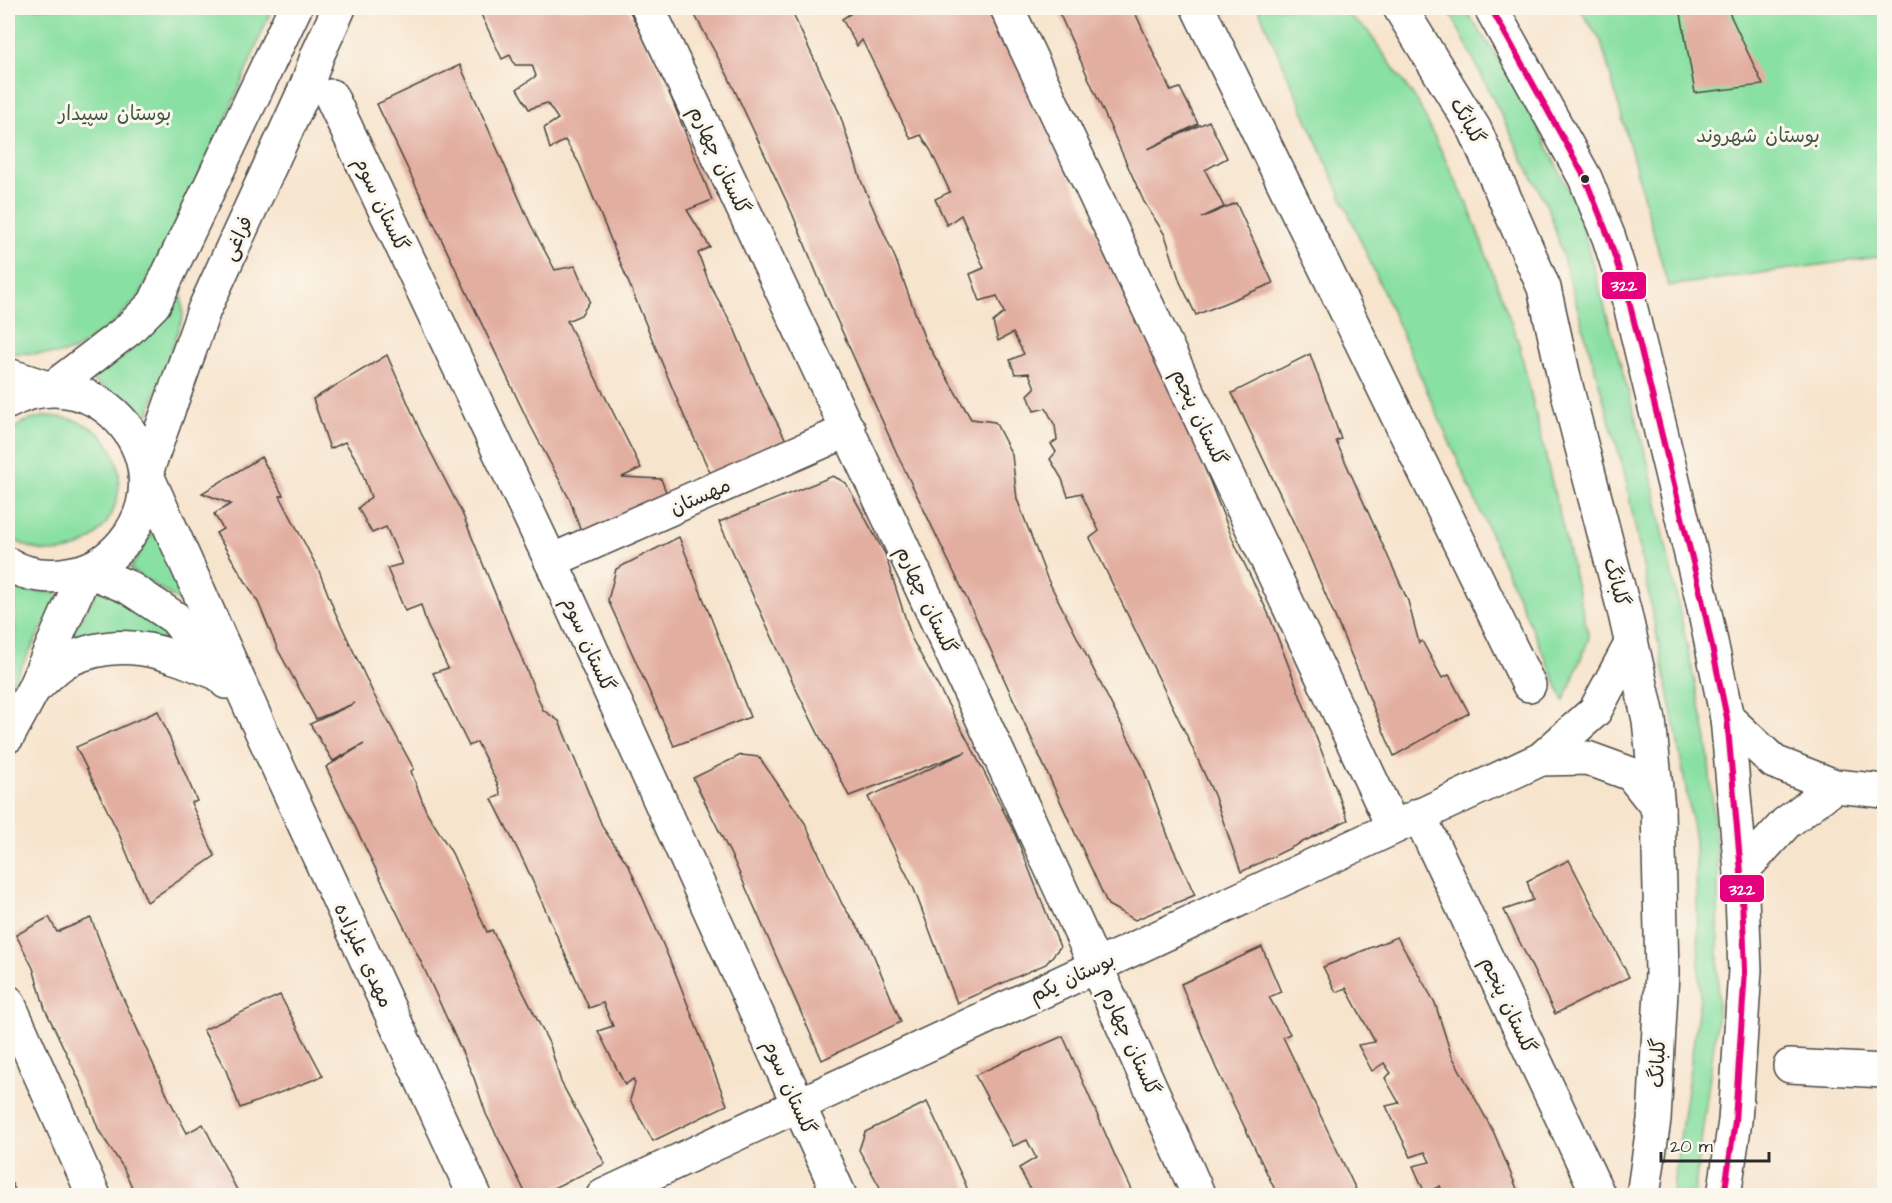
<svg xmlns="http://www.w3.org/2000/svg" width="1892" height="1203" viewBox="0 0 1892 1203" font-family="'Architects Daughter','Playpen Sans Arabic',sans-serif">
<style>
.green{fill:#89e0a3;stroke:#5a8667;stroke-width:1.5}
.building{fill:#e2aea0}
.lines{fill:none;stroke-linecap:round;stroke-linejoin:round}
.minor-casing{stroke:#4a4743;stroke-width:36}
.minor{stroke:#fff;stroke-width:33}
.bus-1-casing{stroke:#fbf7ec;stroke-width:10}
.bus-1{stroke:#e5007d;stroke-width:6}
.bus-dot{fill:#2b2b2b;stroke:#fbf7ec;stroke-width:2}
.labels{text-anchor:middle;stroke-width:6;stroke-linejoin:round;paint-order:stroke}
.park-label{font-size:20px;fill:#425849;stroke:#fbf7ec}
.street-label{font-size:20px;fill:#2b2b2b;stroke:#fbf7ec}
.line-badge{stroke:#fbf7ec;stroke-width:2}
.badge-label{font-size:16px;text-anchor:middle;font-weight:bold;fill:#fff}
</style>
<rect width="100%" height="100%" fill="#fbf7ec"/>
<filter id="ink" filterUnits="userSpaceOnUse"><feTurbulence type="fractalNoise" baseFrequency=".0167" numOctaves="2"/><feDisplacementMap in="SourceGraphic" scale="12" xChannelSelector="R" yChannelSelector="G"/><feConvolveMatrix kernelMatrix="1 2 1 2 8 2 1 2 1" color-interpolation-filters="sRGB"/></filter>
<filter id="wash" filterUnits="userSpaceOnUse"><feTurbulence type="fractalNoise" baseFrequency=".008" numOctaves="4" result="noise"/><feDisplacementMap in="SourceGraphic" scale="24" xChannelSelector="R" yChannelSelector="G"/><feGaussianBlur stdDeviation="1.35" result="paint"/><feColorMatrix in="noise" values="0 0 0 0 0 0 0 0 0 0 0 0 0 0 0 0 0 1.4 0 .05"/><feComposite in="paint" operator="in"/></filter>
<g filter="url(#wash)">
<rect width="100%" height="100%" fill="#f7e4cd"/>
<!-- green -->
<g class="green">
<path d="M13,8h259l-50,121 -83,168 -30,30 -36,24 -14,3 -51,-1z"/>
<path d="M1258,8h80l29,22 51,73 51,105 50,136 70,294 -25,63z"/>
<path d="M1448,8h16l57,84 56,116 72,258 58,274 11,130v144l-24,181h-22l28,-198 -5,-156 -20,-115 -51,-255 -73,-256z"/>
<path d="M1579,8h305v248l-216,30 -67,-245z"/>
<path d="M182,296l1,21 -40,112c-12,-24 -29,-37 -52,-49l49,-38z"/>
<path d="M45,416c130,2 71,190 -37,120v-103l16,-11z"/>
<path d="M158,523l44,93 -72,-47z"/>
<path d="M14,589l46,5 -52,98 7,-60z"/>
<path d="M98,590l12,3 68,45 -119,16z"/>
</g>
<g id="blocks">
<!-- building -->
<g class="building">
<path d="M478,8h150l33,64 51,128 -25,10 23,37 -12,6 12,32 24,43 23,56 31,60 -73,39 -31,-67 -105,-253 -14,-23 -15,9 -6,-21 14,-9 -11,-16 -18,6 -12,-20 19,-13 -4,-11h-17l-5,-10 -8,4z"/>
<path d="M691,8h99l49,104 23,71 34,77 29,80 46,79 24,3 17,33 5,44 30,79 95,187 29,79 24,51 -60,25 -27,-15 -132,-287 -78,-162 -74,-165 -32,-78 -65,-139z"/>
<path d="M859,8h131l197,415 46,117 36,75 79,205 -107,52 -27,-77 -27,-59 -97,-198 9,-7 -18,-38 -13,3 -6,-17 -12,-20 6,-7 -5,-8 6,-4 -2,-14 -9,-18 -12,3 -6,-16 7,-7 -6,-15 -14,1 -5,-14 14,-6 -11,-21 -15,8 -5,-19 11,-9 -7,-17 -17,5 -10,-27 14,-6 -23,-53 -14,10 -12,-26 15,-7 -19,-41 -10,-16 -10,4 -49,-99 -5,6 -15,-27z"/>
<path d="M1057,8h76l38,83 9,-3 18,36 -50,25 61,-28 18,37 -22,12 19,37 -23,11 35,-15 37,80 -77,32 -16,-33 -15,-47 -21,-33z"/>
<path d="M1680,8h47l36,77 -68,8z"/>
<path d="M460,65l71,160 24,45 20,-4 15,35 -9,14 -14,6 74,147 -19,9 39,2 9,23 -86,39 -14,-41 -43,-81 -150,-315z"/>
<path d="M1310,354l31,85 -5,2 72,160 11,42 3,-2 20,37 7,-3 20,38 -75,43 -86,-203 -76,-160z"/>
<path d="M387,355l34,78 41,80 81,197 16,11 44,107 26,38 48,111 50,128 -74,36 -23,-41 5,-17 -2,-4 -8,6 -27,-54 15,-5 -10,-23 -14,5 -64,-144 -33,-65 9,-4 -4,-12 -20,-41 -8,4 -36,-73 15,-5 -21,-43 -6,-20 -16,6 -18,-43 15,-4 -8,-19 -8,-18 -14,6 -14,-25 13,-11 -13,-35 -13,-20 -15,7 -17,-50z"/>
<path d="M261,457l22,38 -3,1 39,75 16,41 39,83 40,74 -3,2 15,40 26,42 35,79 5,-2 58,115 11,37 44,82 -69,32h-9l-41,-82 -12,-36 -51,-112 -97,-199 38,-23 -31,17 -23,-37 45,-21 -39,16 -38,-69 -20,-48 -42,-69 7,-4 -9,-15 17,-10 -29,-11z"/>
<path d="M833,476l13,7 39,71 27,85 61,111 42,84 45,113 -14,17 -89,39 -43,-114 -46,-92 98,-45 -117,44 -52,-105 -78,-169z"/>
<path d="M679,537l71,180 -76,29 -66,-146 8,-31z"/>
<path d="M158,711l39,90 -6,2 24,53 -68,46 -28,-68 -43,-87z"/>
<path d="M741,755l18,2 46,66 37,81 27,40 32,78 -79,38 -88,-199 -41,-83z"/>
<path d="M1569,860l60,117 -74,37 -51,-104 29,-10 -6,-19z"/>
<path d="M49,917l8,15 34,-14 23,60 55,121 18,34 16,-9 37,72h-104l-13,-29 -24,-36 -16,-43 -38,-79 -12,-41 -17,-33z"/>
<path d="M1397,937l38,66 16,51 43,79 26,63h-75l-5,-10 -15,7 -12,-27 17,-4 -5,-10 -14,5 -25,-51 13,-3 -14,-25 6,-5 -7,-10 -12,8 -14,-26 17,-3 -29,-54 -10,4 -13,-25z"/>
<path d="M1262,947l19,45 -12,5 21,37 -7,3 76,159h-81l-62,-128 -35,-84z"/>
<path d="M280,995l43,81 -83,32 -15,-40 -22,-38z"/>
<path d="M1063,1036l53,122 18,38h-84l-1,-3 -15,3 -15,-28 17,-10 -9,-18 -14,6 -38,-71z"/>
<path d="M927,1102l38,81 5,13h-85l-26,-46 6,-18z"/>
<path d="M8,1176l10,20h-10z"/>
</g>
</g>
</g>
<g filter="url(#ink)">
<use href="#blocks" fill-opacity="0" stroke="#4a4743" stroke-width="1.5"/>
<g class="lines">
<defs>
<g id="minor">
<path d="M339,8l-21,46 -11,31 -103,225 -58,163 108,242 221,481"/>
<path d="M648,8c187,394 374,789 551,1188"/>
<path d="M1007,8l386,819"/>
<path d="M1198,8l331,677"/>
<path d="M1400,8l75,122 69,158 21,94 60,232 24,106 9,88 4,165 -8,147 -11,76"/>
<path d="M1491,8l94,170 24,60 20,63 73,298 25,119 14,154 4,98 -10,151 -11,75"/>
<path d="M331,96l220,465 289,635"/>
<path d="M8,375l43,14 77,-59 26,-26 141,-296"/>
<path d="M8,402c90,-49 181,62 115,141 -12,14 -27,25 -45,29 -24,6 -49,5 -70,-8"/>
<path d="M551,561l298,-131"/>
<path d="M38,685c8,-8 18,-18 28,-24 55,-27 98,-9 151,12"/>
<path d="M1727,718l47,44 61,24 49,5"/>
<path d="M8,736l26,-48 52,-118 42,17 47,31 51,64"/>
<path d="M1541,759l46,-1 44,16 27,34"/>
<path d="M1419,815l180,381"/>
<path d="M1741,872l45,-49 49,-37"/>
<path d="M8,1002l86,194"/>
<path d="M1790,1066l94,5"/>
<path d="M603,1196l938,-437 54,-48 36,-67"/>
</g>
</defs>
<!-- minor casing -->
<use href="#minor" class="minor-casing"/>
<!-- minor -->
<use href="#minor" class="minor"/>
<defs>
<path id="bus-1" d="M1491,8l94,170 24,60 20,63 73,298 25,119 14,154 4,98 -10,151 -11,75"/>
</defs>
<!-- bus-1 casing -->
<use href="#bus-1" class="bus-1-casing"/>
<!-- bus-1 -->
<use href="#bus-1" class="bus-1"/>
</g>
</g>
<!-- markers -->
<circle class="bus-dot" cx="1585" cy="179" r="5"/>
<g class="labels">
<!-- park labels -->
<g class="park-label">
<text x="115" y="120">بوستان سپیدار</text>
<text x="1758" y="142">بوستان شهروند</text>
</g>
<!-- street labels -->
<g class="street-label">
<text transform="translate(1468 121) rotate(61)" y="7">گلبانگ</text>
<text transform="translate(720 160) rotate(65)" y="7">گلستان چهارم</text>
<text transform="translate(382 204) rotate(65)" y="7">گلستان سوم</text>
<text transform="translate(237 238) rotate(-65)" y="7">فراغی</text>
<text transform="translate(1200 417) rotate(65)" y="7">گلستان پنجم</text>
<text transform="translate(700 496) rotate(-24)" y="7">مهستان</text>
<text transform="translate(1617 582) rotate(75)" y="7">گلبانگ</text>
<text transform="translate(927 600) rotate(65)" y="7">گلستان چهارم</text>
<text transform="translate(589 644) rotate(66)" y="7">گلستان سوم</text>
<text transform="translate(364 955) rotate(65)" y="7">مهدی علیزاده</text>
<text transform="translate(1072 977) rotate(-25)" y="7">بوستان یکم</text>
<text transform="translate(1509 1005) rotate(65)" y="7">گلستان پنجم</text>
<text transform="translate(1131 1041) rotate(66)" y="7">گلستان چهارم</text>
<text transform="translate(1657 1063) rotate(-87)" y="7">گلبانگ</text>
<text transform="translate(790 1087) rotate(66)" y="7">گلستان سوم</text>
</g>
</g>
<g class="line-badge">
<rect x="1601" y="271" width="46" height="29" rx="6" fill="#e5007d"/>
<rect x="1719" y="874" width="46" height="29" rx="6" fill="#e5007d"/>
</g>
<g class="badge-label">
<text x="1624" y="291">322</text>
<text x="1742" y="895">322</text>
</g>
<!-- margin -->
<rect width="1892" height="1203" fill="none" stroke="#fbf7ec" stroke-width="30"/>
<!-- scale -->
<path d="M1661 1152v9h108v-9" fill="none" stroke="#2b2b2b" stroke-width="3"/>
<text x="1670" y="1152" font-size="18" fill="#2b2b2b" stroke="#fbf7ec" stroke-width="4.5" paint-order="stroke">20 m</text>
</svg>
